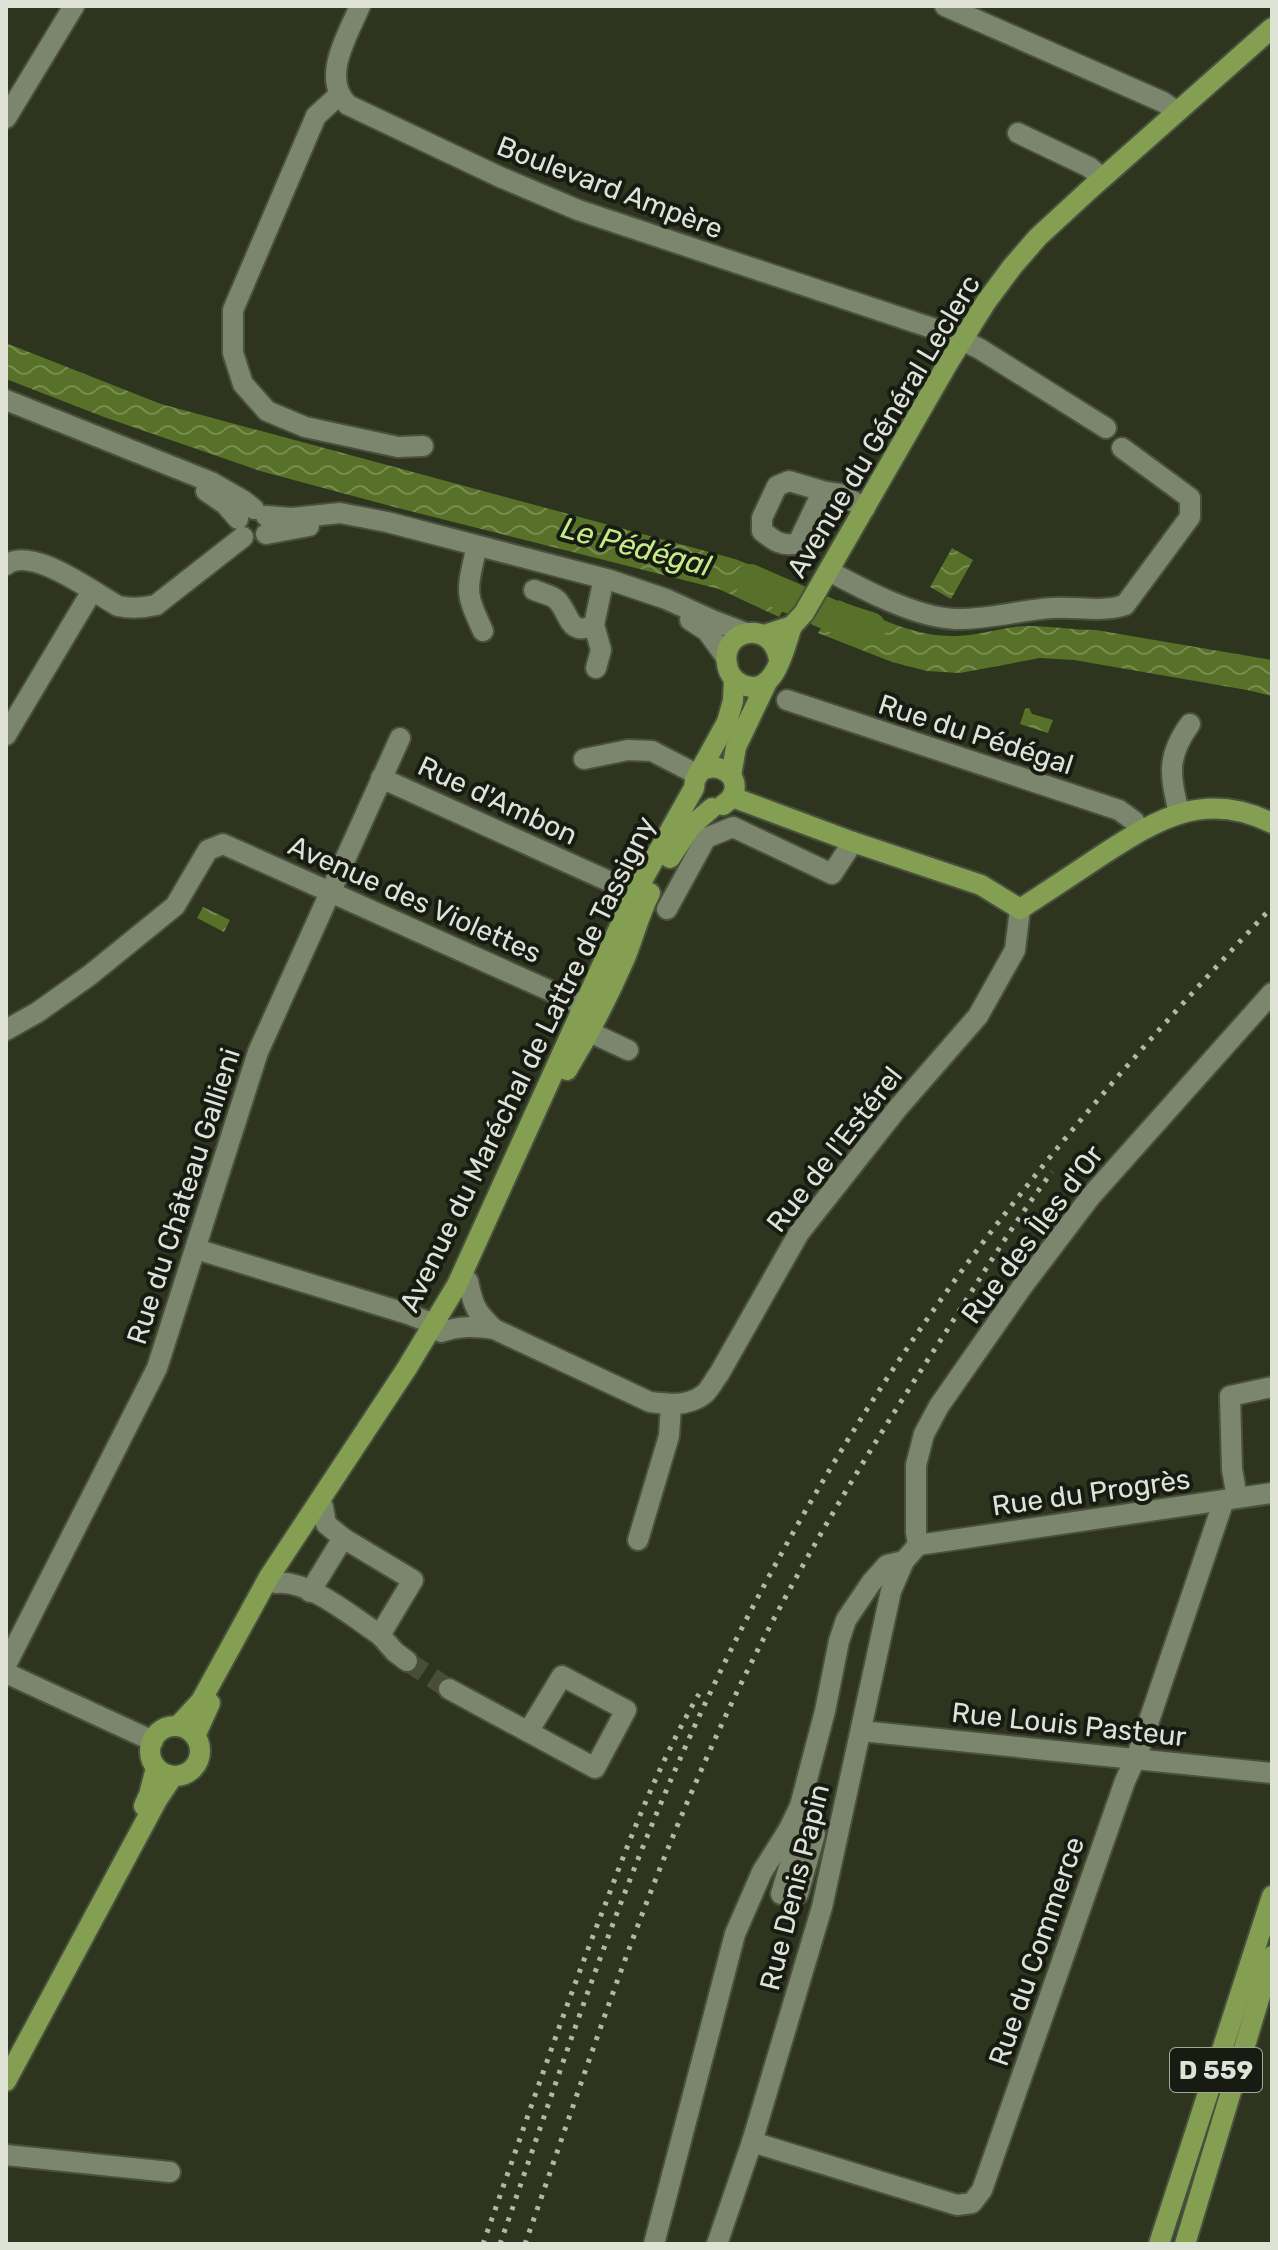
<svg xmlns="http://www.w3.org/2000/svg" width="1278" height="2250" viewBox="0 0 1278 2250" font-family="Rubik,sans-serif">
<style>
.water{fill:url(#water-waves)}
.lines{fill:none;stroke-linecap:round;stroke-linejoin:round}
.river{stroke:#577128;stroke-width:32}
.minor-tunnel{stroke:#474f3a;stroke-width:20;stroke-dasharray:20 10;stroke-linecap:butt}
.minor-casing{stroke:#49503d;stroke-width:24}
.major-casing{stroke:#49503d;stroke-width:24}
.minor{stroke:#7b866d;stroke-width:20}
.major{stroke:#839f52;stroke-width:20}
.rail{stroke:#b1b8a8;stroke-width:5;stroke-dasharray:4 8;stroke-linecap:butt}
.labels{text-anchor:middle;stroke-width:8;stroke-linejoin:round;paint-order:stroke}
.shield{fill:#171b12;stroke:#a2a79a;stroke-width:2}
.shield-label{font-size:26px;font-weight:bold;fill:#dde3d5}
.street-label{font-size:28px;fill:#dde3d5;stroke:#171b12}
.water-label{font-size:30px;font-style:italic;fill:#c5eb87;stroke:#171b12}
</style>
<defs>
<pattern id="water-waves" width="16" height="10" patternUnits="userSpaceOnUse" patternTransform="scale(2)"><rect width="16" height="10" fill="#577128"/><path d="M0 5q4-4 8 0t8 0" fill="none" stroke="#778c50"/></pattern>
</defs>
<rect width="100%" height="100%" fill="#2d351f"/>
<!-- water -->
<g class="water">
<path d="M6,343l155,61 574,155 64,25 -20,33 -60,-28 -321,-81 -138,-37 -156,-54 -98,-38z"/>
<path d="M952,548l21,12 -22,39 -21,-12z"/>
<path d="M839,600c37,17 75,37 117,36 24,0 48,-10 73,-10 22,0 44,4 67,4l176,30v36l-25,-6 -173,-30 -34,-2 -80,15 -33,-2 -35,-9 -74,-29z"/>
<path d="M1029,708l3,6 21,6 -5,13 -28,-9 5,-15z"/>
<path d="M203,907l27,13 -6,12 -27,-14z"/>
</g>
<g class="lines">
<!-- river -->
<path class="river" d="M750,580l80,35 40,13"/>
<!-- minor-tunnel -->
<path class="minor-tunnel" d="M407,1661l42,28"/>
<defs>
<g id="minor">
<path d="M360,6c-12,29 -40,72 -12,99l152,72 78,33 372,124 30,15 126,79"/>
<path d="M945,6l218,96 13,9"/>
<path d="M339,95l-23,21 -83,194v43l10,31 24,27 38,16 93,20 25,-1"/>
<path d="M6,118l68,-112"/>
<path d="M1018,133l71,34 13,11"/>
<path d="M6,400l205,82 33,19 10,8"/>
<path d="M206,491l19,13 13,15"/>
<path d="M826,492l-37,-11 -12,5 -15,32v13c12,10 20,16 36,12l19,-40 9,-11 14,2 25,14"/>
<path d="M266,516l26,2 48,-5 47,9 223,58 56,19 46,21 34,13"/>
<path d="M266,534l43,-8"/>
<path d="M475,554c-9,39 -9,40 8,77"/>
<path d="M6,565c25,-20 87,27 112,41 14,3 25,2 38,-1l87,-68"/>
<path d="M829,571c35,19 86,46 126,48 31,1 66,-9 97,-11 25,-2 49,5 73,-3l65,-88v-19l-68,-50"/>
<path d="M534,590c7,3 18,5 23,10 14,15 11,37 37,25"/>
<path d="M690,620l17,11 19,26"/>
<path d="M596,668l5,-18 -7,-25 8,-38"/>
<path d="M787,700l332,110 15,11 6,10"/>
<path d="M6,735l86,-144"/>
<path d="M584,759l44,-9 24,1 46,24"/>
<path d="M381,778l254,115"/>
<path d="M1179,813c-9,-38 -13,-56 11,-89"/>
<path d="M667,909l39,-71 27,-11 99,47 21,-32"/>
<path d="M590,1014l-2,13 10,9 30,14"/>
<path d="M6,1030l32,-18 52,-37 85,-69 33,-56 15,-6 361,162"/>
<path d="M196,1249l212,65 26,10"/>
<path d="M468,1281c5,25 8,31 26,48"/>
<path d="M441,1332c19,-6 33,-6 53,-3l156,73c17,2 37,5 53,-7 6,-4 11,-15 16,-21l80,-141 98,-124 81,-93 37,-66 5,-41"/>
<path d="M1237,1498l-5,-29 -2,-73 42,-9"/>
<path d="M323,1507l3,17 17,14"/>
<path d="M638,1540l31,-104 2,-31"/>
<path d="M918,1545l-2,-13v-67l8,-31 15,-28 83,-119 69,-91 181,-203"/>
<path d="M918,1545l354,-52"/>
<path d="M276,1583c32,-4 78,35 104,52l33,-55 -70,-42 -33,54"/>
<path d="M380,1635l15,17 12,9"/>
<path d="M6,1665l151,-297 101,-316 142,-314"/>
<path d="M6,1673l147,68"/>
<path d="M449,1689l146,79 31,-58 -64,-34 -34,56"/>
<path d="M861,1731l411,42"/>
<path d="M781,1894l19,-63 -11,-2"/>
<path d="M798,1894l17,-60 -15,-3"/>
<path d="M752,2142l205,63 15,-2 10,-13 143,-409 13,-28 86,-253"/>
<path d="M6,2155l164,17"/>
<path d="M654,2244l81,-310 27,-62 27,-43 11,-23 25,-95 14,-70 7,-21 25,-37 16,-18 17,-4"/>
<path d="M717,2244l35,-102 70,-235 69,-316 13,-30 14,-16"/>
</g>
<g id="major">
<path d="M764,635l28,-9 12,-13 144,-250 38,-61 26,-35 26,-30 51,-47 183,-162"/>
<path d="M779,660c-7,-43 -59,-30 -52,4 1,8 6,16 14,20 34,16 43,-36 51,-58"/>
<path d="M702,770c27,-11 46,19 21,35"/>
<path d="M731,776l5,-29 31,-65"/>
<path d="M732,797l121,45 128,43 39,24c28,-18 55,-36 82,-54 57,-37 103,-65 170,-32"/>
<path d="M670,858l21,-32 21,-18"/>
<path d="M567,1070c22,-36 41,-73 58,-112 9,-22 14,-44 25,-65"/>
<path d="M178,1726l23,-25 68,-124 138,-209 50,-83 178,-392 59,-105 1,-8 32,-58 6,-21 1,-22"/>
<circle cx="175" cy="1751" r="25"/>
<path d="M195,1736l15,-33"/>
<path d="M144,1806l5,-11 7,-27"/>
<path d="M6,2081l151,-281 16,-24"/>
<path d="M1159,2244l113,-348"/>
<path d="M1185,2244l87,-288"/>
</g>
</defs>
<!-- minor casing -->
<use href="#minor" class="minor-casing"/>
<!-- major casing -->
<use href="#major" class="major-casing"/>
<!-- minor -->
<use href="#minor" class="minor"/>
<!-- major -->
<use href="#major" class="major"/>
<!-- rail -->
<g class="rail">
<path d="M483,2244c40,-113 78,-227 122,-339 27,-72 55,-144 94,-211"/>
<path d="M500,2244c57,-163 110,-327 180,-485 86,-197 205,-395 339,-563 79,-101 166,-196 253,-289"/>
<path d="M525,2244c57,-161 109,-324 179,-480 65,-150 149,-290 238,-426 36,-56 70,-113 110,-166"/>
</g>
</g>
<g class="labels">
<!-- shield labels -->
<rect class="shield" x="1170" y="2048" width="92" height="44" rx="6"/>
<g class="shield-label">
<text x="1216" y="2079">D 559</text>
</g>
<!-- street labels -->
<g class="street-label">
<text transform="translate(610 187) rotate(21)" y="10">Boulevard Ampère</text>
<text transform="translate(883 426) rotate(-59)" y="10">Avenue du Général Leclerc</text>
<text transform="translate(976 734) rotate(18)" y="10">Rue du Pédégal</text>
<text transform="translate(498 800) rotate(25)" y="10">Rue d'Ambon</text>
<text transform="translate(415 899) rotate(24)" y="10">Avenue des Violettes</text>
<text transform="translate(527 1064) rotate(-64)" y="10">Avenue du Maréchal de Lattre de Tassigny</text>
<text transform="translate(834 1149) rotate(-52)" y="10">Rue de l'Estérel</text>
<text transform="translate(183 1196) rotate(-72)" y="10">Rue du Château Gallieni</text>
<text transform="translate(1032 1234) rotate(-53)" y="10">Rue des Îles d'Or</text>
<text transform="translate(1091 1492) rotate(-8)" y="10">Rue du Progrès</text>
<text transform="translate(1069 1724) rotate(6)" y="10">Rue Louis Pasteur</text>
<text transform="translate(794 1887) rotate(-76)" y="10">Rue Denis Papin</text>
<text transform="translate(1036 1951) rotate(-71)" y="10">Rue du Commerce</text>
</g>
<!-- water labels -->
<g class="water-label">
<text transform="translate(636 547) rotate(15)" y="10">Le Pédégal</text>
</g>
</g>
<!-- border -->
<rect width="1278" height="2250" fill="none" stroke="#dde3d5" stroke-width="16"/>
</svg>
